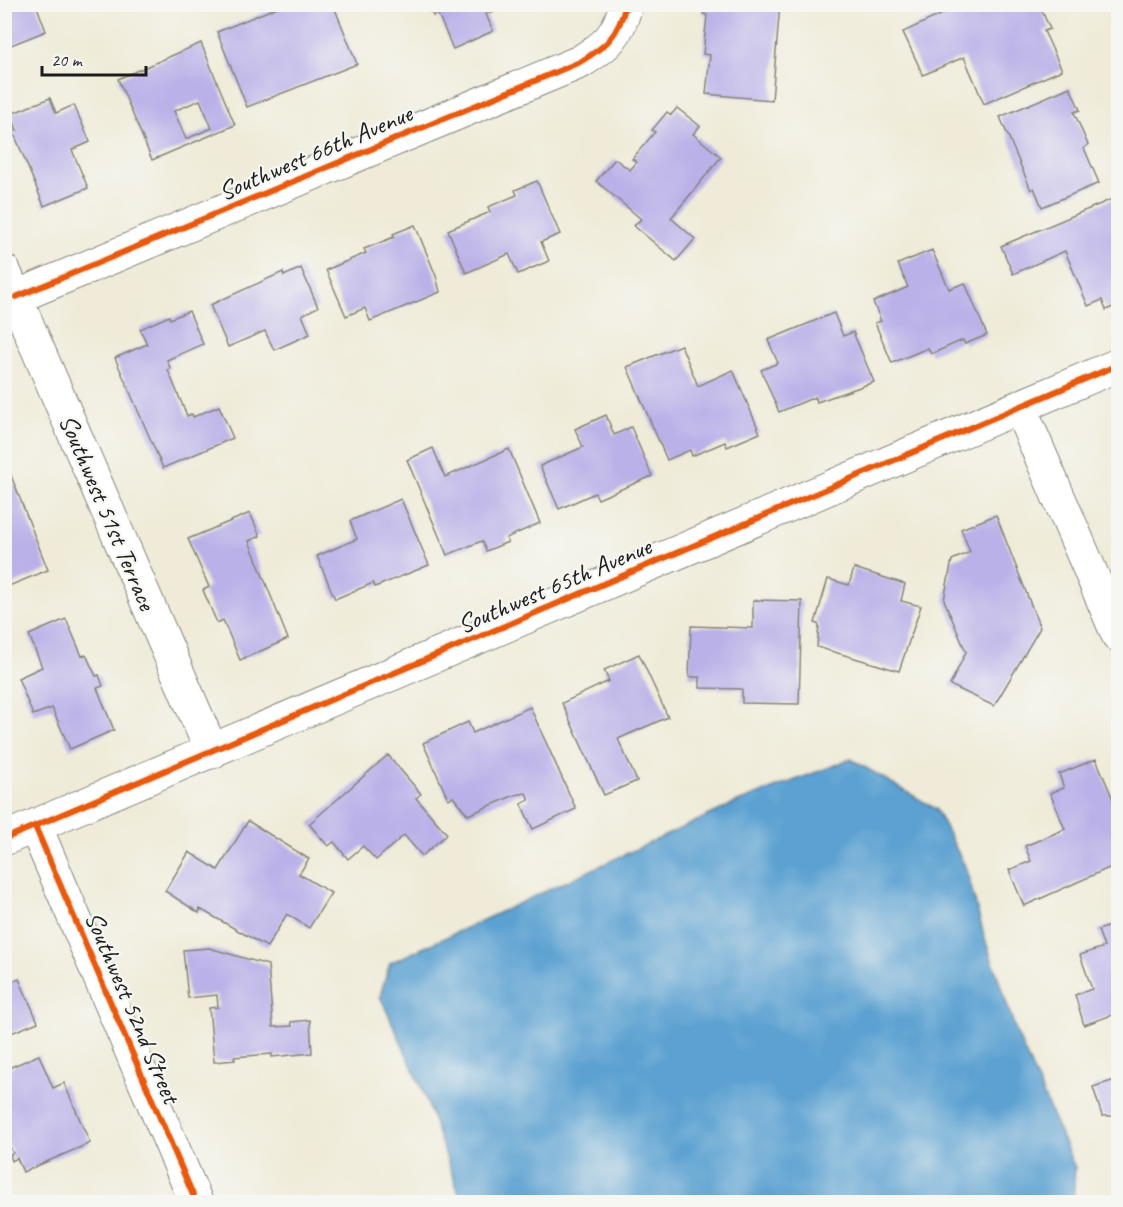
<svg xmlns="http://www.w3.org/2000/svg" width="1123" height="1207" viewBox="0 0 1123 1207" font-family="Caveat,sans-serif">
<style>
.water{fill:#5ca1d1;stroke:#3c5e76;stroke-width:1.5}
.building{fill:#b9b1e8;fill-rule:evenodd}
.lines{fill:none;stroke-linecap:round;stroke-linejoin:round}
.minor-casing{stroke:#86847a;stroke-width:35}
.minor{stroke:#fff;stroke-width:33}
.cycleway-casing{stroke:#f6f6f2;stroke-width:10}
.cycleway{stroke:#e8590c;stroke-width:6}
.labels{text-anchor:middle;stroke-width:4.5;stroke-linejoin:round;paint-order:stroke}
.street-label{font-size:26px;fill:#1c1c1c;stroke:#f6f6f2}
</style>
<rect width="100%" height="100%" fill="#f6f6f2"/>
<filter id="ink" filterUnits="userSpaceOnUse"><feTurbulence type="fractalNoise" baseFrequency=".0167" numOctaves="2"/><feDisplacementMap in="SourceGraphic" scale="12" xChannelSelector="R" yChannelSelector="G"/><feConvolveMatrix kernelMatrix="1 2 1 2 8 2 1 2 1" color-interpolation-filters="sRGB"/></filter>
<filter id="wash" filterUnits="userSpaceOnUse"><feTurbulence type="fractalNoise" baseFrequency=".008" numOctaves="4" result="noise"/><feDisplacementMap in="SourceGraphic" scale="24" xChannelSelector="R" yChannelSelector="G"/><feGaussianBlur stdDeviation="1.35" result="paint"/><feColorMatrix in="noise" values="0 0 0 0 0 0 0 0 0 0 0 0 0 0 0 0 0 1.4 0 .05"/><feComposite in="paint" operator="in"/></filter>
<g filter="url(#wash)">
<rect width="100%" height="100%" fill="#efebd8"/>
<!-- water -->
<path class="water" d="M851,759l85,50 30,59 19,71 32,95 58,134 -2,34h-611l-39,-111 -43,-95 10,-33 350,-162z"/>
<g id="blocks">
<!-- building -->
<g class="building">
<path d="M4,4h32l10,27 -42,17z"/>
<path d="M285,4h48l24,60 -110,43 -30,-75z"/>
<path d="M704,4h76l-8,96 -66,-6 4,-39 -7,-1 4,-39 -4,-1z"/>
<path d="M964,4h75l11,25 -6,2 18,39 -78,34 -20,-47 -41,18 -20,-43z"/>
<path d="M428,5h81l-23,9 7,17 -40,18 -15,-35 -5,2z"/>
<path d="M201,43l34,82 -83,35 -34,-81zM200,100l12,28 -26,11 -12,-28z"/>
<path d="M1070,87l10,23 -6,2 14,33 -4,3 15,35 -57,24 -8,-19 -3,2 -31,-73z"/>
<path d="M50,98l6,15 18,-8 16,37 -18,8 16,38 -44,18 -31,-75 4,-1 -6,-16z"/>
<path d="M677,108l23,18 -7,8 28,23 -50,61 24,21 -19,22 -42,-35 7,-7 -45,-38 19,-22 15,11 7,-8 -5,-3 23,-27 -3,-2 15,-18 4,3z"/>
<path d="M537,181l23,53 -19,8 8,19 -31,13 -9,-20 -43,19 -18,-43 42,-18 -2,-5 29,-12 -2,-5z"/>
<path d="M1117,197l1,4v104l-12,5 -4,-10 -14,6 -23,-55 -52,23 -12,-28z"/>
<path d="M415,225l21,51 4,16 -70,29 -5,-13 -19,8 -20,-46 40,-17 -2,-4 30,-12 -1,-3z"/>
<path d="M932,250l17,39 16,-6 22,52 -22,9 -2,-4 -32,14 -3,-6 -36,15 -17,-40 6,-2 -8,-19 35,-15 -10,-23z"/>
<path d="M301,268l17,39 -16,8 8,19 -36,16 -9,-19 -37,16 -18,-42 73,-33 1,4z"/>
<path d="M189,311l14,33 -36,16 3,8 -2,2 19,46 5,-2 1,3 26,-11 14,32 -70,30 -48,-110 32,-14 -7,-15 29,-13 1,3z"/>
<path d="M834,313l9,23 10,-4 21,50 -57,20 -2,-5 -36,15 -18,-42 17,-7 -10,-23z"/>
<path d="M681,345l17,41 35,-16 27,63 -33,14 -2,-5 -33,14 -2,-6 -23,10 -40,-93z"/>
<path d="M606,415l8,20 17,-8 21,49 -54,23 -3,-6 -36,16 -19,-43 43,-19 -8,-18z"/>
<path d="M433,448l12,29 64,-28 31,74 -34,15 2,4 -22,9 -4,-10 -35,14 -40,-95z"/>
<path d="M8,468l40,102 -44,18v-119z"/>
<path d="M401,499l28,66 -54,22 -2,-4 -38,16 -18,-43 40,-17 -7,-18z"/>
<path d="M250,513l10,23 -11,5 39,98 -48,21 -17,-40 -6,3 -14,-33 6,-3 -21,-48z"/>
<path d="M996,515l44,113 -46,78 -44,-21 16,-33 -22,-52 8,-40 18,-8 -9,-23z"/>
<path d="M854,568l51,16 -4,17 20,5 -22,65 -82,-24 2,-22 -4,-2 13,-44 21,6z"/>
<path d="M753,600l49,1 -3,103 -57,-1v-14l-42,-1v-11h-11l2,-51 62,2z"/>
<path d="M66,619l16,37 4,-1 10,21 3,-1 4,11 -6,2 17,42 -44,19 -18,-41 -19,7 -15,-37 24,-11 -13,-32z"/>
<path d="M639,654l29,63 -50,22 19,42 -33,14 -42,-92 47,-22 -5,-11z"/>
<path d="M530,707l46,102 -43,20 -12,-25 8,-4 -3,-7 -11,2 -47,20 -15,-18 -5,2 -25,-56 45,-21 5,11z"/>
<path d="M388,755l33,39 -5,4 31,36 -25,22 -18,-21 -28,25 -13,-14 -15,13 -14,-17 -6,4 -19,-22z"/>
<path d="M1096,759l22,52v53l-94,42 -15,-36 22,-9 -6,-15 40,-17 -15,-36 14,-5 -5,-14z"/>
<path d="M248,821l61,38 -10,15 32,19 -22,35 -22,-14 -20,33 -67,-38 -1,4 -34,-22 24,-39 29,18z"/>
<path d="M1118,923v90l-34,12 -9,-30 17,-6 -12,-34 24,-8 -6,-17z"/>
<path d="M209,948l59,17 5,62 19,-1 -1,-4 19,-2 2,33 -40,4v-3l-38,3 1,3 -21,2 -5,-54 9,-1 -1,-12 -29,3 -5,-48z"/>
<path d="M19,979l19,43 -34,14v-51z"/>
<path d="M39,1055l14,33 11,-5 26,60 -67,29 -6,-14 -5,3 -2,-6 3,-2 -9,-17v-66z"/>
<path d="M1118,1079v37h-16l-9,-29z"/>
</g>
</g>
</g>
<g filter="url(#ink)">
<use href="#blocks" fill-opacity="0" stroke="#86847a" stroke-width="1.5"/>
<g class="lines">
<defs>
<g id="minor">
<path d="M4,271l208,481"/>
<path d="M16,297l564,-235c26,-16 38,-25 46,-58"/>
<path d="M1020,408l98,227"/>
<path d="M35,826l161,376"/>
<path d="M4,839l1114,-474"/>
</g>
</defs>
<!-- minor casing -->
<use href="#minor" class="minor-casing"/>
<!-- minor -->
<use href="#minor" class="minor"/>
<defs>
<g id="cycleway">
<path d="M16,297l564,-235c26,-16 38,-25 46,-58"/>
<path d="M35,826l161,376"/>
<path d="M4,839l1114,-474"/>
</g>
</defs>
<!-- cycleway casing -->
<use href="#cycleway" class="cycleway-casing"/>
<!-- cycleway -->
<use href="#cycleway" class="cycleway"/>
</g>
</g>
<g class="labels">
<!-- street labels -->
<g class="street-label">
<text transform="translate(315 152) rotate(-23)" y="9">Southwest 66th Avenue</text>
<text transform="translate(108 512) rotate(67)" y="9">Southwest 51st Terrace</text>
<text transform="translate(554 585) rotate(-23)" y="9">Southwest 65th Avenue</text>
<text transform="translate(133 1007) rotate(67)" y="9">Southwest 52nd Street</text>
</g>
</g>
<!-- margin -->
<rect width="1123" height="1207" fill="none" stroke="#f6f6f2" stroke-width="24"/>
<!-- scale -->
<path d="M42 66v9h104v-9" fill="none" stroke="#1c1c1c" stroke-width="3"/>
<text x="51" y="66" font-size="18" fill="#1c1c1c" stroke="#f6f6f2" stroke-width="4.5" paint-order="stroke">20 m</text>
</svg>
